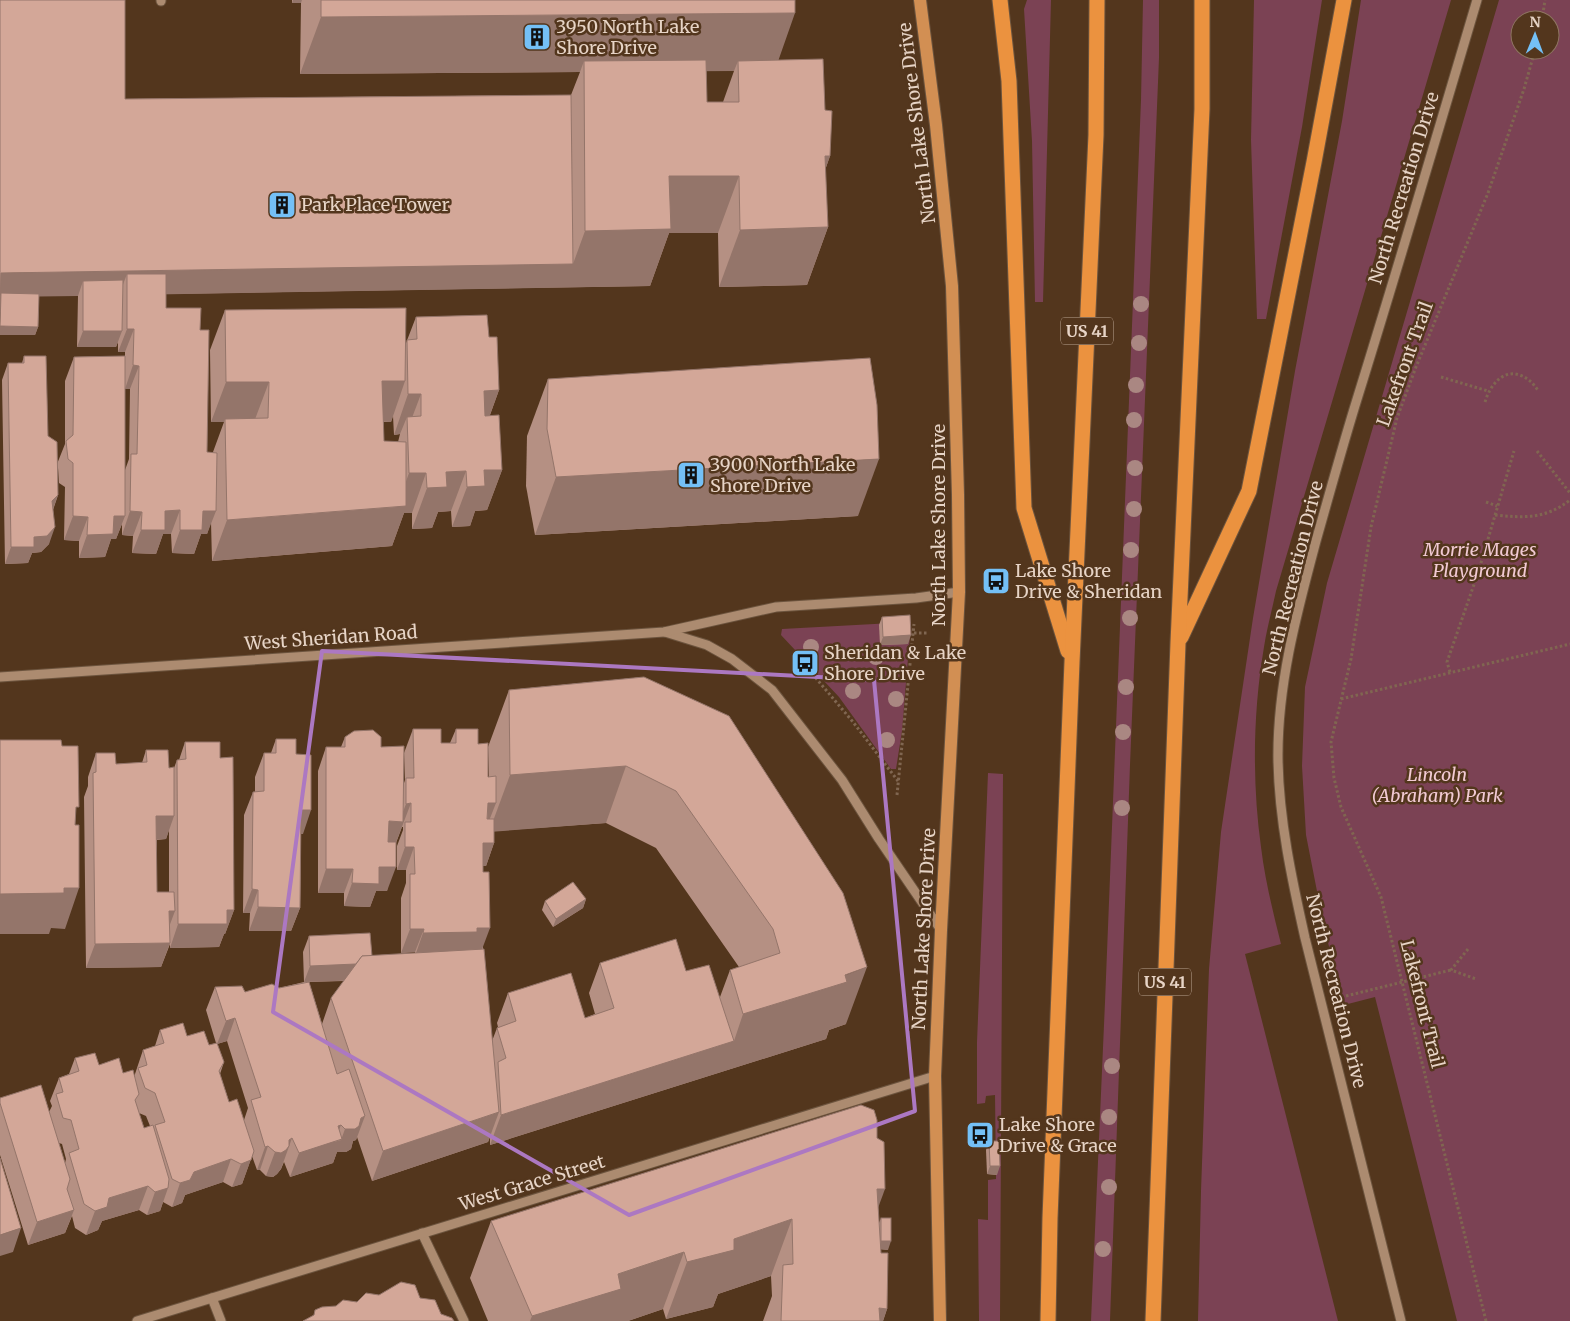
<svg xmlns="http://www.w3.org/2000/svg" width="1570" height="1321" viewBox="0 0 1570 1321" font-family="Merriweather,serif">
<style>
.green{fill:#7b4254;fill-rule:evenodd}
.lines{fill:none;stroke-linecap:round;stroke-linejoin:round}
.minor-casing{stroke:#6c543e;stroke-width:11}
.major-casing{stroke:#6c543e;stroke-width:14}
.highway-casing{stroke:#6c543e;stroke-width:17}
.path{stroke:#806651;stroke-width:3;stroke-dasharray:2.5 2.5;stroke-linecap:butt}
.minor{stroke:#ac8b70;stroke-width:9}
.major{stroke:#d28f53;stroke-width:12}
.highway{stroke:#eb923f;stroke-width:15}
.tree{fill:#aa8782}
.wall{fill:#b59083;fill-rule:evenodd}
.shaded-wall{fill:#94756a}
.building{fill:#d3a798;stroke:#94756a}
.marked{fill:none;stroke:#ac78c2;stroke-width:4;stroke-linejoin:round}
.labels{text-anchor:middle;stroke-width:5;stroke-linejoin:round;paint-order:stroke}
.shield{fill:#53361d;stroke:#bba593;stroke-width:1}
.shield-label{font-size:16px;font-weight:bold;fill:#e7d4c6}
.poi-label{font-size:18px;fill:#e7d4c6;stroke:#53361d;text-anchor:start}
.street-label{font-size:18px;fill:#e7d4c6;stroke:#53361d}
.park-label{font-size:18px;font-style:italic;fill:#f2cad4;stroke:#53361d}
</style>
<rect width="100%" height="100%" fill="#53361d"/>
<!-- green -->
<g class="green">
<path d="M1027,0h24l-8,302h-8l-3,-161 -8,-132z"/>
<path d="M1143,0h16v58l-29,707 -20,556h-19l14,-319 36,-902z"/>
<path d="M1254,0h68l-20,127 -36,192h-9l-6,-179z"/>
<path d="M1361,0h90l-175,591c-4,19 -9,37 -12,56 -11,65 -12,135 -3,200 4,33 12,65 20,97l-36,10 93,367h-140l3,-130 8,-222 12,-137 32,-214 42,-247 47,-250z"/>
<path d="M1499,0h71v1321h-113l-82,-324 -31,8 -20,-78 -18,-92 -4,-69 3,-79 22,-104zM1520,20h30v30h-30z"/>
<path d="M911,622l-9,109 -6,38h-5l-52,-72 -58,-62 1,-6z"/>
<path d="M988,773l15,1 -3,547h-21l-1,-102 10,1v-40l8,-1 -1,-84 -9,1 -1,7 -8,1v-62z"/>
</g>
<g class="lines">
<defs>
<g id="minor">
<path d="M161,0v1"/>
<path d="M665,632l42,13 25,14 40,31 70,90 37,59 62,91"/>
<path d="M0,677l664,-45 112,-25 140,-9 43,-6"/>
<path d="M422,1233l42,88"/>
<path d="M212,1298l9,23"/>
<path d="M137,1321l798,-245"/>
<path d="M1401,1321l-96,-383c-13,-58 -26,-118 -27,-178 -1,-75 19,-148 38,-219 14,-49 27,-97 42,-145 41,-132 80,-264 119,-396"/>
</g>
<path id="major" d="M920,0l16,125 16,161 6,209 1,97 -18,338 -6,146 5,245"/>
<g id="highway">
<path d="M1000,0l9,81 15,427 44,143"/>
<path d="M1181,637l68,-146 65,-329 30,-162"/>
<path d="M1048,1321l2,-103 22,-556 24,-527 1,-135"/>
<path d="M1153,1321l25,-678 24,-534v-109"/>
</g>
</defs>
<!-- minor casing -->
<use href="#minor" class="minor-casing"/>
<!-- major casing -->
<use href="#major" class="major-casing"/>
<!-- highway casing -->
<use href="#highway" class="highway-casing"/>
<!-- path -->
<g class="path">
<path d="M1542,20l3,-20"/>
<path d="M1441,377l47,14"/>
<path d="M1485,402c6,-20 23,-39 45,-21 3,2 5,6 8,9"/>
<path d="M1537,451l33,42"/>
<path d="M1486,502l11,4"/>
<path d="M1495,515c29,3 51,4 75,-15"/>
<path d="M914,633h13"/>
<path d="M809,670l44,52 45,59"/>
<path d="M1450,672l-3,-10 31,-89 36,-122"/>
<path d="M1341,699l229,-55"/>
<path d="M897,795l17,-171"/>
<path d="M1468,949l-17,21 25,9"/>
<path d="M1346,996l105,-26"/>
<path d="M1486,1321l-105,-424 -40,-90 -7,-29 -3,-36 20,-83 20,-132 26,-109 19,-51 72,-174 36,-104 11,-39"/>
</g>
<!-- minor -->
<use href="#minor" class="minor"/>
<!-- major -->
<use href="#major" class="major"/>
<!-- highway -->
<use href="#highway" class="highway"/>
</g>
<!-- trees -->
<g class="tree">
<circle cx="1141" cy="304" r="8"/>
<circle cx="1139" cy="343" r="8"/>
<circle cx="1136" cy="385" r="8"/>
<circle cx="1134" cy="420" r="8"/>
<circle cx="1135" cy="468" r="8"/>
<circle cx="1134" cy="509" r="8"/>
<circle cx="1131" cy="550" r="8"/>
<circle cx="1130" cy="618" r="8"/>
<circle cx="811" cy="647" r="8"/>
<circle cx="876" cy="657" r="8"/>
<circle cx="1126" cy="687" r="8"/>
<circle cx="853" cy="691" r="8"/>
<circle cx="896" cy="699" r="8"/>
<circle cx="1123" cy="732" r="8"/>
<circle cx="887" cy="740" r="8"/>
<circle cx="1122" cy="808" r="8"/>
<circle cx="1112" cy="1066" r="8"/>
<circle cx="1109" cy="1117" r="8"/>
<circle cx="1109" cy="1187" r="8"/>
<circle cx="1103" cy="1249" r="8"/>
</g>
<!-- wall -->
<g class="wall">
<path d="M292,0h503l-17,60 47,50 5,46 -5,14 3,57 -21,58 -88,2 -1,-54h-49l-19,53 -484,8v14l34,22 7,122h6l11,-30h-13l-1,-72 15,-40 181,33 10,-26 73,20 10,53 -9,25 12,55 -15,40 -12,1 -5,15 -18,1 -1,-16 -13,1 -6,16 -20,1v-16h-8l-12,33 -180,15 -1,-39 -4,12h-6l-7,20 -22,-1 -1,-19h-8l-7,20 -24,-1 1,-17 -11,-1v-11l-6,15h-5l-6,18 -26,1v-17l-15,-1 1,-53 -6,-4 -1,-15v27l-5,15 -4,34 -8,8 -9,1 -4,10 -23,1 -3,-184 6,-17h14l2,-7 24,80 9,28 8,-20v-63l9,-24 51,-1v-4h-7v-10l-2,5h-39l1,-51h-39l-1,31 -3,8h-35l125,-236 446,-4 9,-23 -280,2 1,-71h-9zM706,71h28l-11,31h-16zM125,389h5l-1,70 -4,11zM393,416l1,19 6,-1 -2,8 -14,-1 -1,-19h8z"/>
<path d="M548,379l310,137 -323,19 -9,-49 1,-50z"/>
<path d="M882,617l26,27 -28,1 -1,-20z"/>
<path d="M644,677l202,347 -17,6 -3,9 -336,106v-8l-2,5 -116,39 -15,-44 -1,3 -3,1 -2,8 -5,3h-9l-4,11 -43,14 -6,-15 -3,7 -4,5 -4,3 -7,-1 -6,-6h-3l-5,-14 -10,28 -10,3 -9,-5 -38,13 -3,8 -10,4 -9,-5 -3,9 -13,4 -8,-5 -37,11 -4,9 -12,5 -11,-7 -3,-12 -7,17 -37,12 -28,-90v-57l49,14 3,-6 -2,-5 9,-23 10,-4 6,-16 24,7 36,12v-3l8,-24 12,-4 5,-16 27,6 22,9 7,-2 -10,-33 9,-23 30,5 34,-4 25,-6 -1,-30 6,-16 63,20 43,-3v-1l-14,1v-55l5,-15v-13h-9v-24l6,-16v-3h-1l-6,16 -9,48h-11l-6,16 -26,-1v-13h-26v-122l8,-24h15l4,-10 36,10 23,36 1,-3 -1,-27 9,-24 28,14h9l6,-14 22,15 10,33h1l-1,-30 21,-57zM606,823l50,25 83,119 -9,3 -10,27 -34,-26 -86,-8 -11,30 6,21 -10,4 -77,-25 -11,30 1,4 -1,1 -5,13 -9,-92v-83h3l8,-23v-12zM344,981l-13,17 -9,26 -13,-42zM227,1041l21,67 -4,12 -15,-18 -9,-28 4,-12 -7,-18zM139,1113l7,3 4,10 -6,2zM59,1143l3,1 4,15 -1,4z"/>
<path d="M276,739l20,15 7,80h-2l-1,74 -9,23h-42l1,-18h-7l1,-98 9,-23h2v-15l9,-24h7z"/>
<path d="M185,742l35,16 14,152 -9,24h-1l-5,13 -49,1v-4l-9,23 -75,1 -2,-171 4,-11v-9l8,-24 20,11 26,-1 4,-13 23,18h5l3,-8h2zM169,830v62h-12v-52l9,-1z"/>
<path d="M586,899l-3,9 -30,19 -11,-17 3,-9z"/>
<path d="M877,1138l1,70 1,15 2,-5 7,32 -8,-1 7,60 -4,12h-120l9,-25 -1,-20 -53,18 -5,13 -47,12 -3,-10 -35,12h-140l-18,-43 21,-57z"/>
<path d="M989,1141l8,34 -10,-1 -1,-24z"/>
</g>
<!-- shaded-wall -->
<g class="shaded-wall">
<path d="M293,0h9l-1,3h-9z"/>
<path d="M795,13l-20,57 -37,-9 -4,10 -150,1v-11l-4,11 -280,2 21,-57z"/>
<path d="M825,156h5l-20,57z"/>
<path d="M669,176h70l-21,57h-49l-19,53 -523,9v-21l-8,21 -36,-14 -5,15 -78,1 1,-24 572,-9 12,-33z"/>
<path d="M828,227l-21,58 -88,2 21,-57z"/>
<path d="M0,326l38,1 -3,8h-35z"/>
<path d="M127,329h7l-9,23h-7z"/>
<path d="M83,331h39l-6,16h-39z"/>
<path d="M133,365l6,1 -9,23h-5z"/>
<path d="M382,381h23l-14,41 -23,-1z"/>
<path d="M226,382h43l-15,40 -29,-3 -1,3h-13z"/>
<path d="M499,390l-15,41v-40z"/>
<path d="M408,394h13l-14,37v-14l-7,17 -6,1z"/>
<path d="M879,459l-21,57 -323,19 21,-58z"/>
<path d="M484,470h18l-15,40 -12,1 -5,15 -18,1 15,-40z"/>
<path d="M466,471l-15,40 -13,1 -6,16 -20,1 15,-41 19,-16z"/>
<path d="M409,473h17l-14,40h-8l-12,33 -180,15 15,-41 170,-13z"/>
<path d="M58,495l-6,17v-11z"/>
<path d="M180,510l-9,24h-8l-7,20 -24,-1 9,-23 24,-19z"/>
<path d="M130,511l12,1 -9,24 -11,-1z"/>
<path d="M203,511h13l-9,23h-6l-7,20 -22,-1 8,-23z"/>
<path d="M73,516l15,1 -9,24 -15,-1z"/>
<path d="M114,516h11l-9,23h-5l-6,18 -26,1 8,-23z"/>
<path d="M55,527l-6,17 -8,8 -9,1 -4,10 -23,1 6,-17z"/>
<path d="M911,635l-3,9 -28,1 3,-8z"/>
<path d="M626,766l-20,57 -117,9 21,-57z"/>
<path d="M411,803l-16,42h-15l9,-24 10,1 7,-18z"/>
<path d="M488,803h8l-9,23z"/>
<path d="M301,810h10l-8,24h-11z"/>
<path d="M156,816h18l-8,23 -18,1z"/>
<path d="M483,843h11l-8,23h-12z"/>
<path d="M405,847h9l-8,23h-9z"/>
<path d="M379,867h17l-9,24h-11l-6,16 -26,-1 8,-23z"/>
<path d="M326,869h27l-9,24h-26z"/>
<path d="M64,888h15l-14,41 -14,-1 -2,6h-49v-40z"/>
<path d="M252,889l6,1 -8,23h-7z"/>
<path d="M586,899l-3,9 -30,19 3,-8z"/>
<path d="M258,907l42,1 -9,23h-42z"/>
<path d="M227,910h7l-9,24h-1l-5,13 -49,1 8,-24z"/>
<path d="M169,911h6l-9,24z"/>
<path d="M477,928h13l-9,24 -66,4 8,-23z"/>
<path d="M410,929h14l-9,23 -14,1z"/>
<path d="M170,943l-9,24 -75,1 9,-24z"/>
<path d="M372,963l-6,17 -62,2 6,-16z"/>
<path d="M867,967l-21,57 -17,6 -3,9 -336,106 11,-30 233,-74 9,-27z"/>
<path d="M235,1018l-8,23 -10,3 9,-23z"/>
<path d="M499,1112l-11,30 -116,39 11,-30z"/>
<path d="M365,1116l-9,24 -3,1 -2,8 -5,3h-9l-4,11 -43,14 9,-24 39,-27 3,-1 -7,17 7,-2 4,-11z"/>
<path d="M292,1138l-11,31 -4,5 -4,3 -7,-1 9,-24z"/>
<path d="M268,1146l-8,24h-3l8,-23z"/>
<path d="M254,1151l-12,33 -10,3 9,-23z"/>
<path d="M231,1159l-8,23 -38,13 -3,8 -10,4 8,-24 14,-11z"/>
<path d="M990,1166h10l-3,9 -10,-1z"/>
<path d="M148,1186l-9,24 -37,11 -4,9 -12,5 9,-24 14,-13z"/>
<path d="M168,1188l-8,23 -13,4 8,-23z"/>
<path d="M877,1189h8l-21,57z"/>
<path d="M74,1210l-9,23 -37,12 9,-23z"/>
<path d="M792,1219l-21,57 -53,18 -5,13 -47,12 21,-57 47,-23z"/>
<path d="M21,1228l-8,24 -13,4v-21z"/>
<path d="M881,1241h10l-3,9 -10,-1z"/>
<path d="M684,1252l-21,57 -35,12h-98l2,-5 86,-42z"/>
<path d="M879,1308l8,1 -4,12h-8z"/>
</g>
<!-- building -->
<g class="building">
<path d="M0,0h125v99l446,-4 2,169 -572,9 -1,39z"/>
<path d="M321,0h474v13l-474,4z"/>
<path d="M823,59l2,51 7,1 -2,45h-5l3,71 -88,3 -1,-54h-70l2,53 -86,2 -1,-170 122,-1 1,42h32l-1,-41z"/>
<path d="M127,274h39v34h35l-1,22h9l-2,122 10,1 -1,58h-13l-1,19h-22v-20l-15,1v19h-24l1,-18 -12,-1 1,-57h6l2,-88 -6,-1 1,-36h-7z"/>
<path d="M123,280l-1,51h-39v-50z"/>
<path d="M1,293l38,1 -1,33 -38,-1z"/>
<path d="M406,308l-1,73h-23l2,60 22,1v64l-179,14 -2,-101 43,-1 1,-36h-43l-1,-72z"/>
<path d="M487,315l2,22h8l2,53 -15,1 1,25 14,-1 3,55h-18l1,16 -18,1 -1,-16 -20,1 1,15 -20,1 -1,-15h-17l-2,-56 14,-1v-22h-13l-1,-54 10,-1 -1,-22z"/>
<path d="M24,356h22l2,80 9,6 1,53 -6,6 3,26 -8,9 -13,1v10h-23l-3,-184h16z"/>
<path d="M125,356v160h-11l-1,18 -26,1 1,-18 -15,-1v-53l-5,-4 -2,-18 7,-6 1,-78z"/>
<path d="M870,358l7,47 2,54 -323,18 -9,-48 1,-50z"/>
<path d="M910,615l1,20 -28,2 -1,-20z"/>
<path d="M644,677l85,39 114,177 24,74 -22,8 2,7 -104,32 -13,-44 50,-17 -7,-24 -97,-138 -50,-25 -116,9 -1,-85z"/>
<path d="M413,729h28v14h15v-14h22v15l10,-1v34l8,-1v27h-8l-1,16h7v24h-11v29h6l1,56h-13v4l-54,1 1,-4h-14v-55h5l-1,-27h-9v-25h6v-19l-5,1v-26h8z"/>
<path d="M373,730l8,7v10l23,-1 -1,76 -14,-1 -1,21h8v25h-17v17l-27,-1 1,-14h-27v-122h19v-10l9,-6z"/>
<path d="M276,739h20v15l15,1v55h-10l-1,98 -42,-1v-17l-6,-1 1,-97 11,-1v-38h12z"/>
<path d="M0,740h61l1,6h16l1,61h-3l-1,18h4v63h-15v5l-64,1z"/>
<path d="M185,742h35v16l13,-1 1,153h-7v14h-49l-1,-164 9,-1z"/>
<path d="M146,750h22l1,18 5,-1v49h-18l1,76h17l1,19h-6l1,32 -75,1 -2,-171 3,-1v-19h19l1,11 31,-2z"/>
<path d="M573,882l13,17 -30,20 -11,-18z"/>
<path d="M370,933l2,23h-10l-6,8 -46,2 -1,-30z"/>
<path d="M676,939l10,32 23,-6 25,76 -233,74 -3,-53 8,-4 -9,-30 19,-7 -8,-28 63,-20 14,45 29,-10 -14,-45z"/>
<path d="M484,949l15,163 -116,39 -52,-153 31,-42z"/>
<path d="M309,982l28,92 12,-5 16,47 -4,2 -2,8 -4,3h-10l-4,-4 -3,1 4,13 -43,14 -7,-15 -3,2v6l-3,4 -5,3 -6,-1 -7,-6 -3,1 -14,-47 10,-3 -26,-79 -9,3 -11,-34 27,-1 3,6 27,-8 7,4z"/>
<path d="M183,1023l4,13 17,-5 5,14 8,-2 7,19 -5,9 10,31 8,-3 17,52 -3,9 -10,4 -10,-5 -37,13 -4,8 -10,3 -8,-4 -17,-54 10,-3 -10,-29 -10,-5 -7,-20 9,-3 -4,-15 21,-7 -4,-13z"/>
<path d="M95,1053l4,12 20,-7 4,15 10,-3 6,24 -4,6 9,28 9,-3 16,54 -1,9 -13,4 -7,-6 -39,12 -2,9 -12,4 -11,-7 -15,-51 10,-4 -8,-29 -8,-2 -7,-24 7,-2 -4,-14 20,-7 -4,-13z"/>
<path d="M41,1085l29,94 -3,10 7,21 -37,12 -37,-119v-5z"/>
<path d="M861,1105l13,5 3,10v18l7,4 1,47h-8l4,64h7l-1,56 -8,-1 1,13h-99l2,-56 10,-1 -1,-45 -58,20v11l-47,12 -3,-10 -66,22 3,15 -89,27 -41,-95z"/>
<path d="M989,1141h10l1,25h-10z"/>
<path d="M0,1158l21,70 -21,7z"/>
<rect x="881" y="1218" width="10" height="23"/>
<path d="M401,1282l14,3 5,13 15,2 6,14 11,4 2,3h-151l11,-6 1,-5 7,-3 14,-1 7,-6 14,2 9,-9 13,2z"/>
</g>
<!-- marked area -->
<path class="marked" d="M322,651l552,29 41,431 -286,104 -356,-203z"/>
<!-- icons -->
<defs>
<symbol id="building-square" viewBox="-11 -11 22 22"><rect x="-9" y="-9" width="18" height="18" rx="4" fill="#74c0f6" stroke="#53361d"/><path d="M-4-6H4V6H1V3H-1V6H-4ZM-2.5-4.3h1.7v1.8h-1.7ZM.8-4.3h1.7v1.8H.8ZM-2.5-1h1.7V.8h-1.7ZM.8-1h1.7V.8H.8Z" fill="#111"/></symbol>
<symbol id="bus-square" viewBox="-11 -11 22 22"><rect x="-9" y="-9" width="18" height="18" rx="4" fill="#74c0f6" stroke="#53361d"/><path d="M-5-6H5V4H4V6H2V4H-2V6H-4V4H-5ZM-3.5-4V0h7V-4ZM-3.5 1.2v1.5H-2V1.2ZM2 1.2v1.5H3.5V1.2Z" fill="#111"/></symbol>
</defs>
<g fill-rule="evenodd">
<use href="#building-square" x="521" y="21" width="32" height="32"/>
<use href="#building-square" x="266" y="189" width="32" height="32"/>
<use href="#building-square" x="675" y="459" width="32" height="32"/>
<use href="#bus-square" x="980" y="565" width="32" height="32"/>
<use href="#bus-square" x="789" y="647" width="32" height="32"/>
<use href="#bus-square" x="964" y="1119" width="32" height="32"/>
</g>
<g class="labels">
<!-- shield labels -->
<g class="shield">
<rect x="1061" y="317.5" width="52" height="27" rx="4"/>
<rect x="1139" y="968.5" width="52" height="27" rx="4"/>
</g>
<g class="shield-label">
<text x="1087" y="337">US 41</text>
<text x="1165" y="988">US 41</text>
</g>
<!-- poi labels -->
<g class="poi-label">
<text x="556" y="33">3950 North Lake<tspan x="556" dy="21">Shore Drive</tspan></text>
<text x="301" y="211">Park Place Tower</text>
<text x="710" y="471">3900 North Lake<tspan x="710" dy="21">Shore Drive</tspan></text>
<text x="1015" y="577">Lake Shore<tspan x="1015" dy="21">Drive &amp; Sheridan</tspan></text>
<text x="824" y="659">Sheridan &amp; Lake<tspan x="824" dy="21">Shore Drive</tspan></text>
<text x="999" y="1131">Lake Shore<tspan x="999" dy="21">Drive &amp; Grace</tspan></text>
</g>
<!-- street labels -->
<g class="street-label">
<text transform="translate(917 123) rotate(-97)" y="6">North Lake Shore Drive</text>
<text transform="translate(1404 188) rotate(-73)" y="6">North Recreation Drive</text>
<text transform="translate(1405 364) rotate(-70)" y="6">Lakefront Trail</text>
<text transform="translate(939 525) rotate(-90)" y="6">North Lake Shore Drive</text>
<text transform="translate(1293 578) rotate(-76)" y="6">North Recreation Drive</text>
<text transform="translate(331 638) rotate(-4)" y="6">West Sheridan Road</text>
<text transform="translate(924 929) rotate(-87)" y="6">North Lake Shore Drive</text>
<text transform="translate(1336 991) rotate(76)" y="6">North Recreation Drive</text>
<text transform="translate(1422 1004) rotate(76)" y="6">Lakefront Trail</text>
<text transform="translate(532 1183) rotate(-17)" y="6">West Grace Street</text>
</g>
<!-- park labels -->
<g class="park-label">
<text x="1480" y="556">Morrie Mages<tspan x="1480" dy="21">Playground</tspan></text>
<text x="1437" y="781">Lincoln<tspan x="1437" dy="21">(Abraham) Park</tspan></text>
</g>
</g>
<!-- north arrow -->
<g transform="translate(1535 35) rotate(1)"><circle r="24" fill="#53361d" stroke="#8e7561"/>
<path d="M0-4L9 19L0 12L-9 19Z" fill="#74c0f6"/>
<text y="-8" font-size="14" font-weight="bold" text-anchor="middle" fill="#e7d4c6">N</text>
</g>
</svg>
